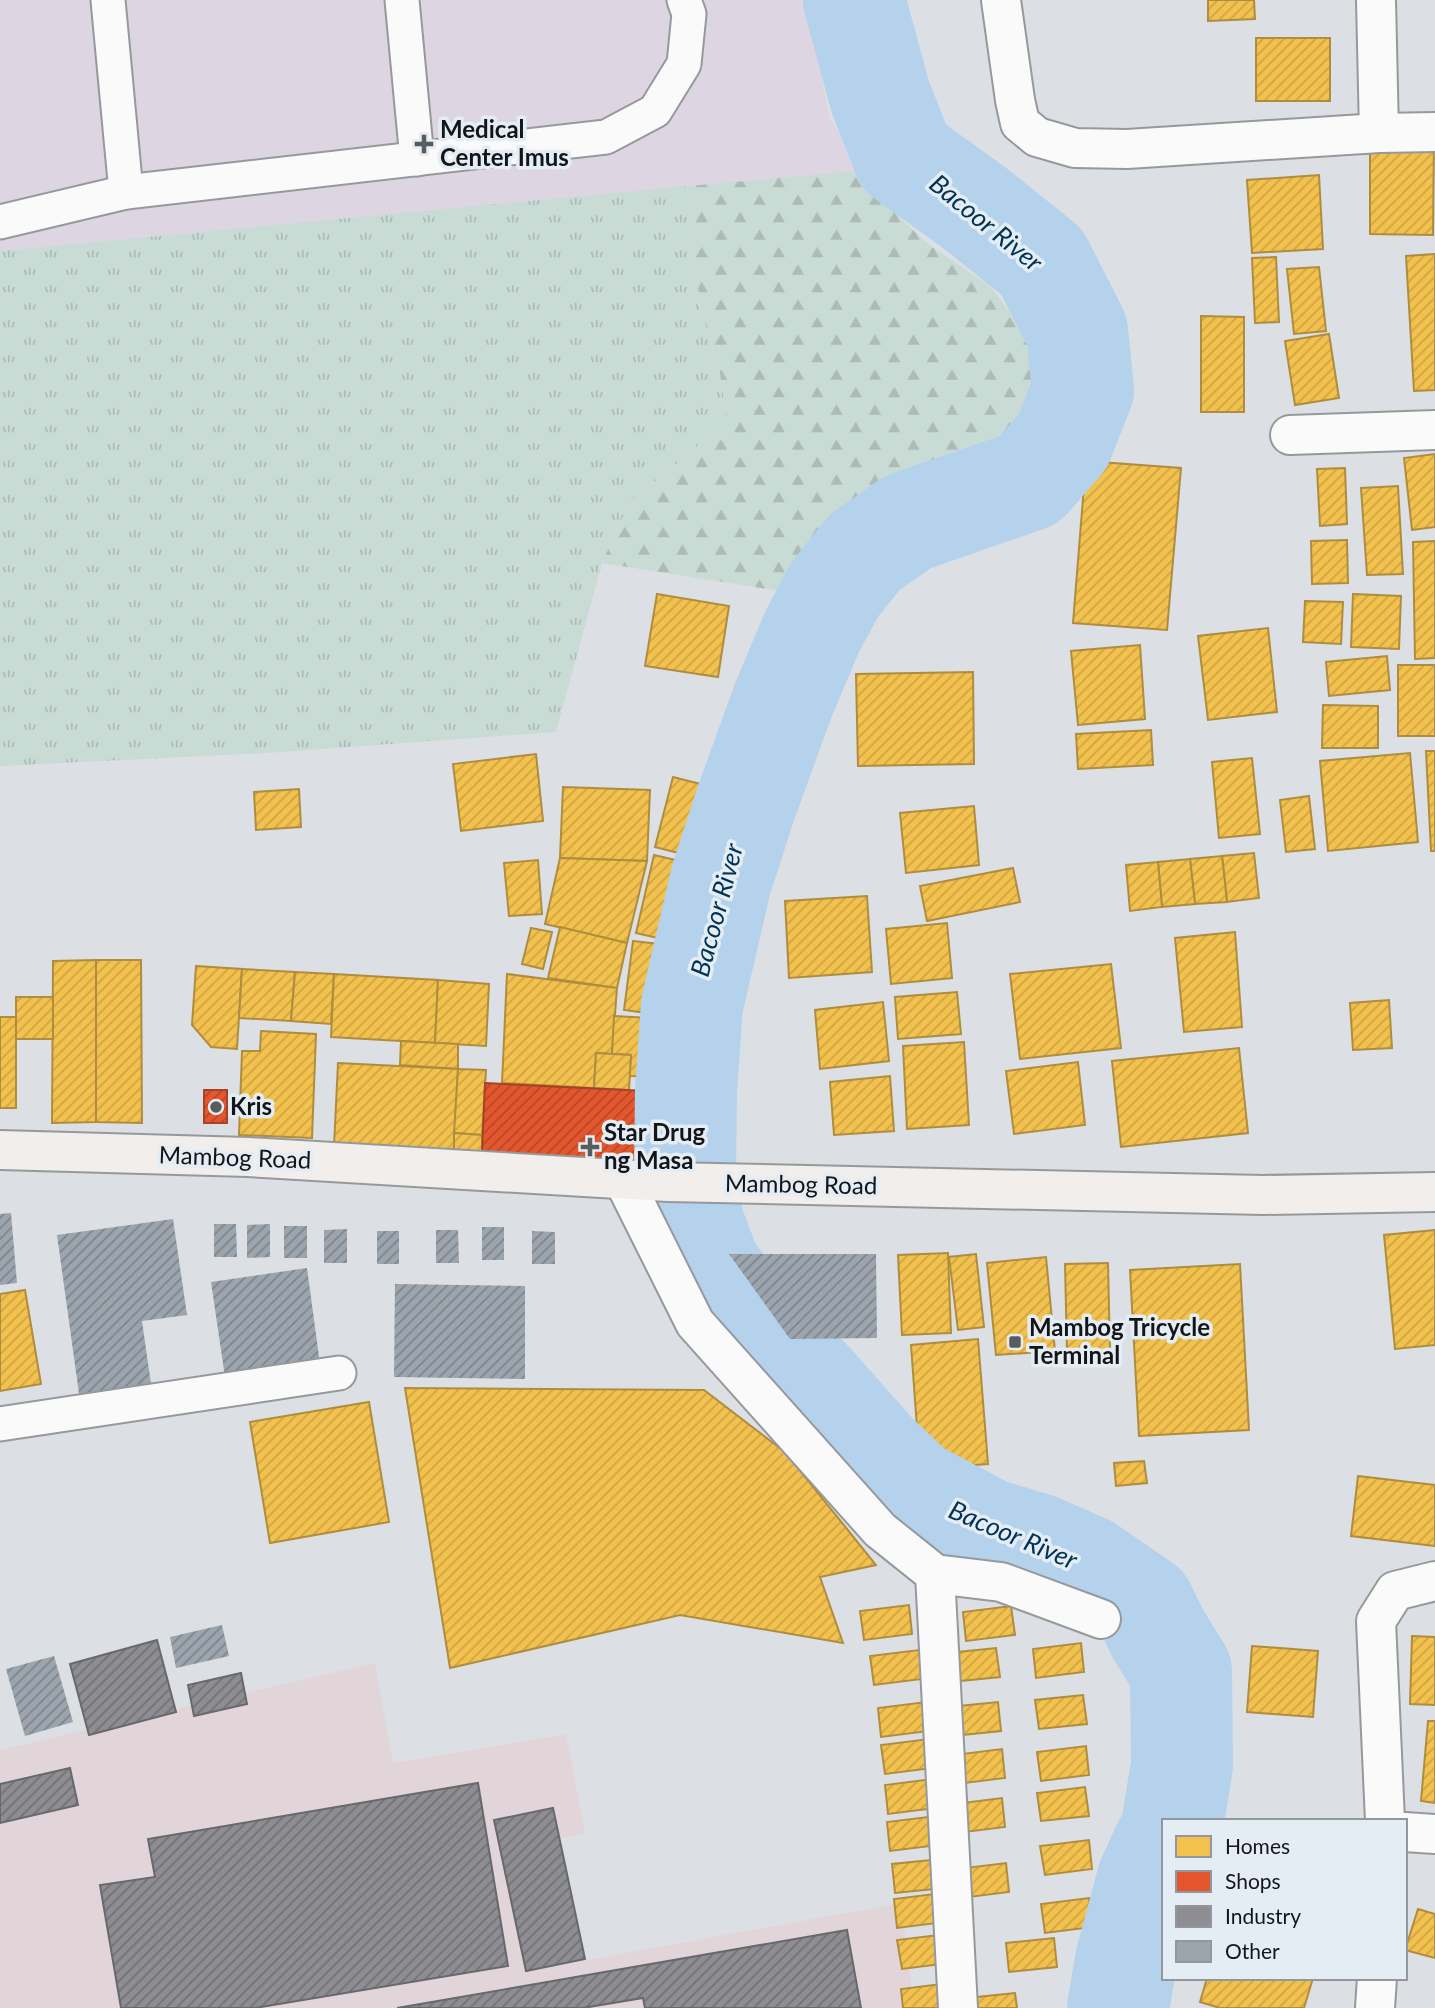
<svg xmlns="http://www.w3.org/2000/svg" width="1435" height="2008" viewBox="0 0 1435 2008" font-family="Lato,sans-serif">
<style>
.industrial{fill:#e2d5d9}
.medical{fill:#ddd6e2}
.grass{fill:url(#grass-tufts)}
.forest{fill:url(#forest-firs)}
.homes{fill:url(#homes-hatch);stroke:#af8d3e;stroke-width:2}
.shops{fill:url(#shops-hatch);stroke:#a54327;stroke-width:2}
.industry{fill:url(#industry-hatch);stroke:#68696d;stroke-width:2}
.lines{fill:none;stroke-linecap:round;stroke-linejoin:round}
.river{stroke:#b4d2ec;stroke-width:102}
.building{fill:url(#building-hatch)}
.lane-casing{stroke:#96999c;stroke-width:37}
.street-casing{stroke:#96999c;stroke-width:42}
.secondary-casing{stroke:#96999c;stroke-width:42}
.lane{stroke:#fafafb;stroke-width:33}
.street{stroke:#fafafb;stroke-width:38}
.secondary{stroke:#f1eeeb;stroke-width:38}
.poi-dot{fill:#595c5f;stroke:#e5edf4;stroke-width:2.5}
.labels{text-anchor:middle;stroke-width:7;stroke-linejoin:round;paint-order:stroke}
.poi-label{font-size:24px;font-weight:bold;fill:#131518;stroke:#e5edf4;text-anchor:start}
.street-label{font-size:24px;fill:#131518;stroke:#e5edf4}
.water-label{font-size:26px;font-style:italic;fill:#013354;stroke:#e5edf4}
</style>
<defs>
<pattern id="grass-tufts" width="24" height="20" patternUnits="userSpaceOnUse" patternTransform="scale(1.75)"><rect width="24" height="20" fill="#c9dbd5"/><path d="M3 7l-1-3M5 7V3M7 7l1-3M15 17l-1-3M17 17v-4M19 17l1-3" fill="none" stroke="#acbbb6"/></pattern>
<pattern id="forest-firs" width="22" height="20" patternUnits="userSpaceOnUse" patternTransform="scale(1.75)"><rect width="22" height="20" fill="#c9dbd5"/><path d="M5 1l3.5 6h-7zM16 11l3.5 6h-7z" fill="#acbbb6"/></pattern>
<pattern id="homes-hatch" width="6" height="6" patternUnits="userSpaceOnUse" patternTransform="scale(1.75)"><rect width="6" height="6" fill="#f2c14e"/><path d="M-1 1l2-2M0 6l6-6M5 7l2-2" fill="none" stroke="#cfa543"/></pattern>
<pattern id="shops-hatch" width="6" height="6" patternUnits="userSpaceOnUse" patternTransform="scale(1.75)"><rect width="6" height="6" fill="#e4572e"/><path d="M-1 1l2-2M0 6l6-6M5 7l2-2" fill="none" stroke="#b84726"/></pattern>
<pattern id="industry-hatch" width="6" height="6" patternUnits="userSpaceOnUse" patternTransform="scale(1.75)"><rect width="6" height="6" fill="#8d8d92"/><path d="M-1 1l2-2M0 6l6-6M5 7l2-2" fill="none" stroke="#727276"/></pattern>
<pattern id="building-hatch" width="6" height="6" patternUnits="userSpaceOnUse" patternTransform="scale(1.75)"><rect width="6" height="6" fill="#9ca4ad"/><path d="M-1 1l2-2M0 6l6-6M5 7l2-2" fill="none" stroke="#7e848c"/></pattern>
</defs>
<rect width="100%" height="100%" fill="#dcdfe4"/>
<!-- industrial -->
<path class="industrial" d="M375,1663l18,100 173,-29 19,99 -32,7 23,122 325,-59 13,105h-914v-258z"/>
<!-- medical -->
<path class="medical" d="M0,0h809l20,118 39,52 -868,81z"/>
<!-- grass -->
<path class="grass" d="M688,186l12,120 20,67 6,43 -34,36 -62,49 -28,62 -46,169 -289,21 -267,13v-515z"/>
<!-- forest -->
<path class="forest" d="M868,170l15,32 45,42 63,43 42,56 8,37 -1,43 -31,33 -106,39 -52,35 -46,65 -203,-32 28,-62 62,-49 34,-37 -6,-42 -20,-67 -12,-120z"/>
<!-- homes -->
<g class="homes">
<path d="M1208,0h46l1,19 -47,2z"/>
<rect x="1256" y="38" width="74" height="63"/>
<path d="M1370,136l64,1 -1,98 -63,-1z"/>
<path d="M1319,175l4,74 -71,4 -5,-73z"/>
<path d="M1435,254v136l-21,1 -8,-135z"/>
<path d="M1276,257l3,65 -24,1 -3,-65z"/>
<path d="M1319,267l7,64 -32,3 -7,-65z"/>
<path d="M1201,316l43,1v95h-43z"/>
<path d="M1329,334l10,64 -44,7 -10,-64z"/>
<path d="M1435,454v73l-23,3 -8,-72z"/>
<path d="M1086,461l95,7 -14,162 -94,-7z"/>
<path d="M1345,468l2,56 -27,2 -3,-57z"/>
<path d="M1398,486l5,88 -36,1 -6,-87z"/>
<path d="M1347,540l1,43 -36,1 -1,-43z"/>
<path d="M1435,541v117l-20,1 -2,-117z"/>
<path d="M657,594l72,12 -11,71 -73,-11z"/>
<path d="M1353,594l48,2 -2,53 -48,-2z"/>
<path d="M1305,601l38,1 -2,42 -38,-2z"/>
<path d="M1268,628l9,84 -69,8 -10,-84z"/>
<path d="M1140,645l5,74 -67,6 -7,-74z"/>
<path d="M1387,656l3,34 -61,6 -3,-34z"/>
<rect x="1398" y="665" width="37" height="71"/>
<path d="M973,672l1,92 -116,2 -2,-92z"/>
<path d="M1323,705l55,1v42h-56z"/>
<path d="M1151,730l2,35 -75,4 -2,-35z"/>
<path d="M1426,751h9v100h-4z"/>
<path d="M1410,753l8,89 -90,9 -8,-90z"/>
<path d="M536,754l7,67 -82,10 -8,-67z"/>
<path d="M1252,758l8,76 -41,4 -7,-76z"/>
<path d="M673,777l55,14 -18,70 -55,-14z"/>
<path d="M563,787l87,3 -3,71 -87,-3z"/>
<path d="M299,789l2,38 -45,3 -2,-38z"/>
<path d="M1309,796l6,53 -29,3 -6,-52z"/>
<path d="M974,806l5,59 -73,8 -6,-60z"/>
<path d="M1254,853l5,45 -32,4 -5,-46z"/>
<path d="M654,855l43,10 -18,78 -43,-10z"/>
<path d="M1222,856l5,46 -32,2 -5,-45z"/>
<path d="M560,858l87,3 -20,82 -82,-19z"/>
<path d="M1190,859l5,45 -33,3 -4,-45z"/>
<path d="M538,860l4,54 -33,2 -5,-53z"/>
<path d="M1158,862l4,45 -32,4 -4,-46z"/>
<path d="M1013,868l7,34 -93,19 -7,-35z"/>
<path d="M867,896l5,76 -83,6 -4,-77z"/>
<path d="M947,923l5,55 -61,6 -5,-55z"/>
<path d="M560,927l67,16 -10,45 -69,-10z"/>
<path d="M531,928l21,4 -9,37 -21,-5z"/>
<path d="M1235,932l7,95 -58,5 -9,-94z"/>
<path d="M633,941l44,5 -9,70 -44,-6z"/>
<path d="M96,960v162l-44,1 1,-162z"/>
<path d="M96,960h45l1,163 -46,-1z"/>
<path d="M1111,964l10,84 -101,11 -10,-85z"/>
<path d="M196,966l46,3 -5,80 -26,-2 -19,-22z"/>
<path d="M242,969l53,3 -4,49 -52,-3z"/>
<path d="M295,972l39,2 -3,50 -40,-3z"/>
<path d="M334,974l104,6 -3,63 -104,-6z"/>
<path d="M507,974l110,14 -5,66 -16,-1 -2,35 -92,-5z"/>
<path d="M438,980l51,4 -3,62 -51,-3z"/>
<path d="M957,992l4,42 -63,5 -3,-42z"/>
<rect x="16" y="997" width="37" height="42"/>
<path d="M1389,1000l3,48 -39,2 -3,-47z"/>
<path d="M883,1002l6,59 -69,8 -5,-59z"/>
<path d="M614,1016l55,3 -4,58 -36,-1 2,-21 -19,-1z"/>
<rect x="0" y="1017" width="16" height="91"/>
<path d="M261,1031l55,3 -4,104 -73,-3 3,-84h18z"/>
<path d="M401,1041l57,3v25l-58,-4z"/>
<path d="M964,1042l5,83 -62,4 -4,-83z"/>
<path d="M1239,1048l9,85 -127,14 -9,-86z"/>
<path d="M596,1053l35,2 -2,35 -35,-2z"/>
<path d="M1078,1062l7,63 -71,9 -8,-63z"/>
<path d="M338,1063l120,6 -4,83 -120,-6z"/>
<path d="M458,1069l28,1 -4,65 -28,-2z"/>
<path d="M890,1076l4,55 -60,4 -4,-53z"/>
<path d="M647,1077h18l-3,70h-18z"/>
<path d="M454,1133l28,2v18l-28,-1z"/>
<path d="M1435,1230v115l-40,4 -11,-114z"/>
<path d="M948,1253l3,80 -49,2 -4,-80z"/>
<path d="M976,1254l8,73 -26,3 -9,-73z"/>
<path d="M1046,1257l9,94 -59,4 -9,-92z"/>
<path d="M1108,1263l2,89h-43l-2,-88z"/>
<path d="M1240,1264l9,166 -110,6 -9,-166z"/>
<path d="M25,1290l16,94 -41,7v-97z"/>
<path d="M978,1339l10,125 -68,5 -9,-124z"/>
<path d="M405,1388l299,2 81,62 91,113 -56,12 23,66 -163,-28 -230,53z"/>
<path d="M369,1402l20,120 -119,21 -20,-121z"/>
<path d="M1144,1461l3,22 -31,3 -2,-23z"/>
<path d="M1358,1476l77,9v61l-84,-10z"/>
<path d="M909,1605l3,29 -48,6 -4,-29z"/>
<path d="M1011,1606l4,29 -49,6 -3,-29z"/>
<path d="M1412,1636l23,1v68l-25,-1z"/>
<path d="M1081,1643l3,29 -48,6 -3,-29z"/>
<path d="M1252,1646l66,5 -5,66 -66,-5z"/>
<path d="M996,1648l4,29 -49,5 -3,-29z"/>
<path d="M919,1650l3,29 -48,6 -4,-29z"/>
<path d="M1083,1695l4,29 -48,5 -4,-29z"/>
<path d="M926,1702l3,29 -48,6 -3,-29z"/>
<path d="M998,1702l3,29 -48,5 -4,-29z"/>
<path d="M1428,1721h7v82l-14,-2z"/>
<path d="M929,1739l4,29 -48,6 -4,-29z"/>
<path d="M1086,1746l3,29 -48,6 -4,-29z"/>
<path d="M1002,1749l3,29 -48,6 -3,-29z"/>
<path d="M933,1779l3,29 -48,6 -3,-29z"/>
<path d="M1085,1787l4,29 -48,5 -4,-28z"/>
<path d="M1002,1798l3,29 -48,6 -3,-29z"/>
<path d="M936,1816l3,29 -49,6 -3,-29z"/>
<path d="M1089,1840l3,29 -47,6 -5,-29z"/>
<path d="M941,1859l3,29 -49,5 -3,-29z"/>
<path d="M1006,1863l3,29 -48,6 -4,-29z"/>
<path d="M942,1893l3,29 -48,6 -3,-29z"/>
<path d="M1089,1898l4,29 -48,6 -4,-29z"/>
<path d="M1418,1909l17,5v44l-30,-8z"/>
<path d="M946,1934l4,29 -48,6 -5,-29z"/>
<path d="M1054,1938l3,29 -48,5 -3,-29z"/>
<path d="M1207,1978h106l-9,30h-84l-20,-6z"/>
<path d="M949,1983l3,25h-49l-2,-19z"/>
<path d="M1015,1993l2,15h-49l-1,-10z"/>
</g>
<!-- shops -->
<g class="shops">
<path d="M485,1083l161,8 -3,70 -161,-8z"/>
<rect x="204" y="1090" width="23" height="33"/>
</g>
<!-- industry -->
<g class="industry">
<path d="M157,1640l19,72 -87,23 -19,-71z"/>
<path d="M241,1673l6,31 -53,12 -6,-31z"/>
<path d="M70,1768l8,37 -78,18v-39z"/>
<path d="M478,1783l30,183 -253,42h-134l-21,-123 55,-8 -7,-38z"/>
<path d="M553,1808l32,151 -59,12 -32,-151z"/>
<path d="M847,1930l14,78h-216l-2,-10 -60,10h-186z"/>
</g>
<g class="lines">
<!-- river -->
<g class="river">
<path d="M854,0l26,96 24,61 72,52 66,53 35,69 6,59 -20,51 -34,39 -121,42 -43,30 -30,37 -23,43 -29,69 -37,102 -25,77 -29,125 -6,85 -1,83 8,50 18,47 35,44 67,69 63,71 38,36 73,39 50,15 50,22 57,39 14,29 23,37 1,94 -9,56"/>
<path d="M1118,2008l8,-47 22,-82 16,-35"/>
</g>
</g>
<!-- building -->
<g class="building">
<path d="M11,1213l6,70 -17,2v-71z"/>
<path d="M173,1219l14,96 -45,6 11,77 -72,10 -24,-173z"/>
<path d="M214,1224h22l1,33h-23z"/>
<path d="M270,1224v33l-23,1v-33z"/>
<rect x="284" y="1226" width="23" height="32"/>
<rect x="482" y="1227" width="22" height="33"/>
<path d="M347,1229v34h-23v-33z"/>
<path d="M436,1230h22l1,33h-23z"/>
<rect x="377" y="1231" width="22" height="33"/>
<path d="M532,1231l23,1v32h-23z"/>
<path d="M729,1254h147l1,84 -87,1z"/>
<path d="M307,1268l13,96 -95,13 -14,-95z"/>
<path d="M395,1284l130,2v93l-131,-2z"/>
<path d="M222,1625l7,31 -53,12 -6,-31z"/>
<path d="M54,1656l19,66 -48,14 -19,-67z"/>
</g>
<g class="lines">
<defs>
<g id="lane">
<path d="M108,0l18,192"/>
<path d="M402,0l15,159"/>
<path d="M0,222l126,-30 480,-55 49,-26 29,-47 5,-50 -5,-14"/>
<path d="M0,1424l339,-51"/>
</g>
<g id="street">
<path d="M1001,0l14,100 5,23 17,14 38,11 52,1 252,-16"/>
<path d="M1376,0l3,133 56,-1"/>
<path d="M1290,435l145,-5"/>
<path d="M624,1181l71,142 185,207 55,44 66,8 100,37"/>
<path d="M935,1574l23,434"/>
<path d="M1385,1821l-9,-200 19,-30 40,-10"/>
<path d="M1405,1832l30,2"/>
<path d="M1375,2008l2,-30"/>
</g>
<path id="secondary" d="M0,1150l248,7 420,25 595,13 172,-3"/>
</defs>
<!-- lane casing -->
<use href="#lane" class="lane-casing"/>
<!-- street casing -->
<use href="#street" class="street-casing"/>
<!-- secondary casing -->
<use href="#secondary" class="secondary-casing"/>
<!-- lane -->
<use href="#lane" class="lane"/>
<!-- street -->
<use href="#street" class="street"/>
<!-- secondary -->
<use href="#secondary" class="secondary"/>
</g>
<!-- markers -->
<g class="poi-dot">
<path d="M420.5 133.5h7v7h7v7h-7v7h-7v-7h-7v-7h7z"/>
<circle cx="216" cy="1107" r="7"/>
<path d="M586.5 1136.5h7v7h7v7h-7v7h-7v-7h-7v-7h7z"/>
<rect x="1008" y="1335" width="14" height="14" rx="3.5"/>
</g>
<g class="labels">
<!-- poi labels -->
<g class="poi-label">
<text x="440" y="138">Medical<tspan x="440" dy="28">Center Imus</tspan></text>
<text x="230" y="1115">Kris</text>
<text x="604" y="1141">Star Drug<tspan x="604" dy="28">ng Masa</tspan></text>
<text x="1029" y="1336">Mambog Tricycle<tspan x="1029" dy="28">Terminal</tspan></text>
</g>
<!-- street labels -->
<g class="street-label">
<text transform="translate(235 1158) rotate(2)" y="8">Mambog Road</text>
<text transform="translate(801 1185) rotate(1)" y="8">Mambog Road</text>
</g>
<!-- water labels -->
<g class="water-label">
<text transform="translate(986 223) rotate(39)" y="9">Bacoor River</text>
<text transform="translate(717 910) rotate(-75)" y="9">Bacoor River</text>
<text transform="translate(1013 1535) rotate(23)" y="9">Bacoor River</text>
</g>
</g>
<!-- legend -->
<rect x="1162" y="1819" width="245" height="161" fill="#e5edf4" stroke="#91979c" stroke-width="2"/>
<rect x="1176" y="1836" width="35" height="21" fill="#f2c14e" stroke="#91979c" stroke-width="2"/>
<text x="1225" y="1854" font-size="21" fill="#131518">Homes</text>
<rect x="1176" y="1871" width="35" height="21" fill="#e4572e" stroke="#91979c" stroke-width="2"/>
<text x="1225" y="1889" font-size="21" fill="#131518">Shops</text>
<rect x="1176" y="1906" width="35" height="21" fill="#8d8d92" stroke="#91979c" stroke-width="2"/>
<text x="1225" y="1924" font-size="21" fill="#131518">Industry</text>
<rect x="1176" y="1941" width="35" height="21" fill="#9ca4ad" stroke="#91979c" stroke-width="2"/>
<text x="1225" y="1959" font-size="21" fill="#131518">Other</text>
</svg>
